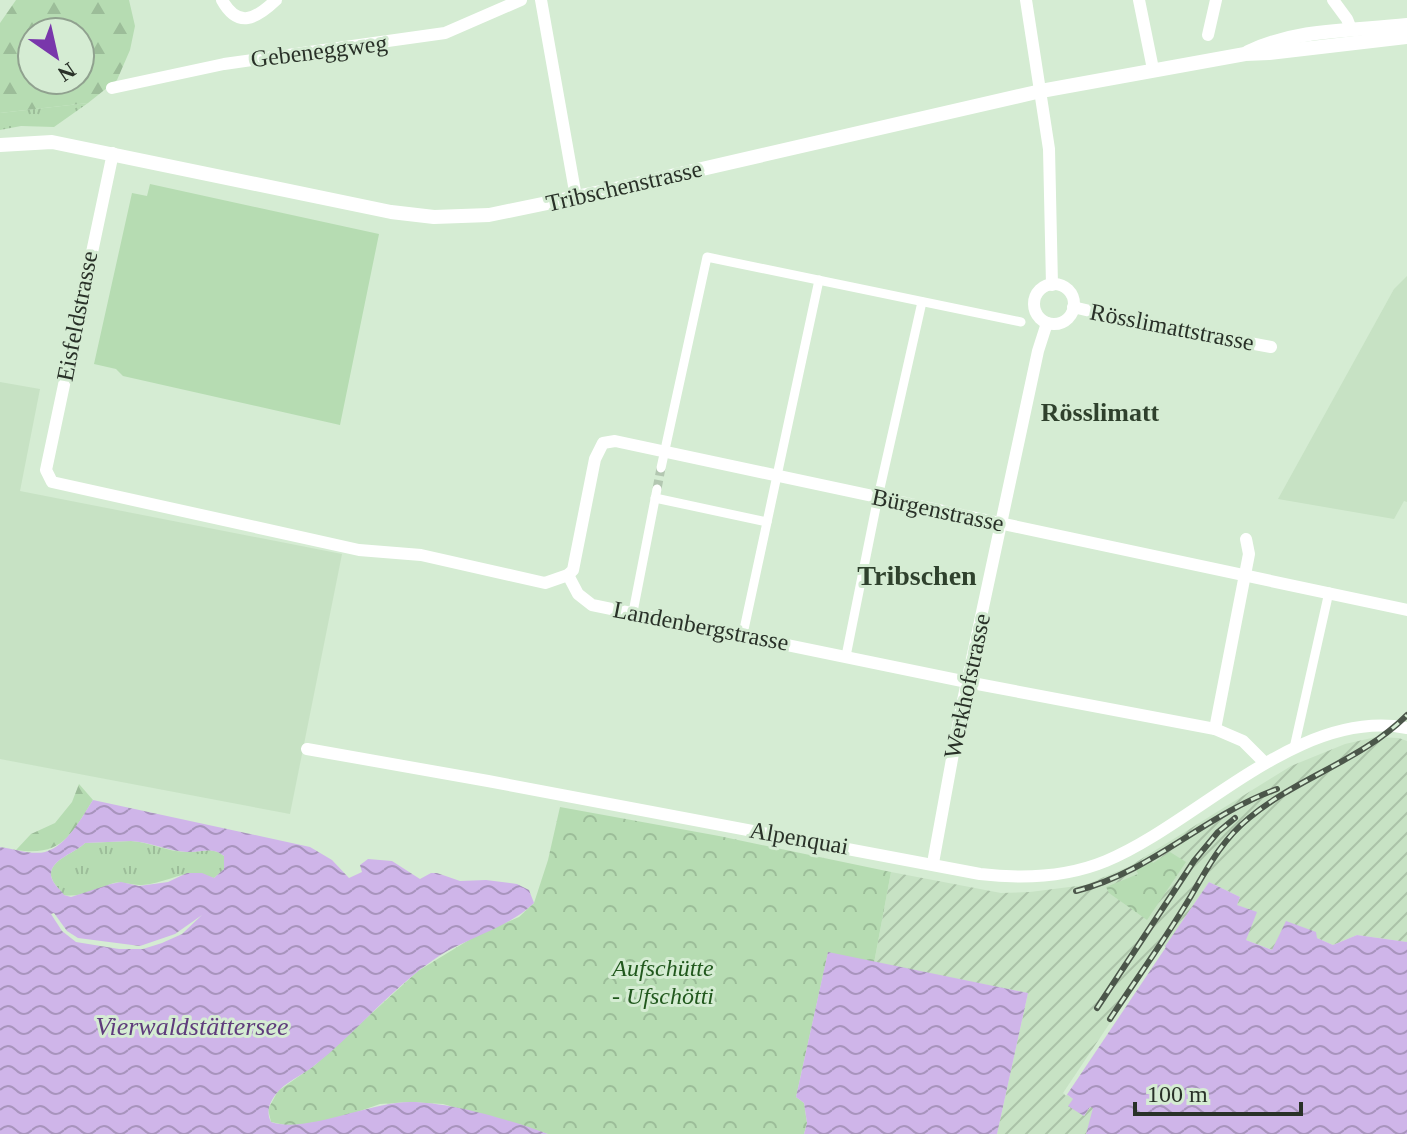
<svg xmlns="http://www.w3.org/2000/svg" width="1407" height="1134" viewBox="0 0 1407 1134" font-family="Georgia,serif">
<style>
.built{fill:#c7e2c4}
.industrial{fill:url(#industrial-furrows)}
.grass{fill:url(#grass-tufts)}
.forest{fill:url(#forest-firs);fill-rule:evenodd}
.park{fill:url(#park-crowns)}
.pitch{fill:#b6dcb2}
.water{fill:url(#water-waves);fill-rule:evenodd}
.pier{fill:#d5ecd3}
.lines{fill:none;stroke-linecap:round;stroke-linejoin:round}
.pedestrian-tunnel{stroke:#b3c7b1;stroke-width:9;stroke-dasharray:9 4.5;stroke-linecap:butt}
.pedestrian{stroke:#fff;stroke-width:9}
.minor{stroke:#fff;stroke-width:12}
.tertiary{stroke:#fff;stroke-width:14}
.rail-casing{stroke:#4b564a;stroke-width:6}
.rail{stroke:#d5ecd3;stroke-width:3;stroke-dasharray:9;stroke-linecap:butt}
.labels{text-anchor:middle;stroke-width:6;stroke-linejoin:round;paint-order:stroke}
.street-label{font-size:24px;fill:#293128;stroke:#d5ecd3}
.park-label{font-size:24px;font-style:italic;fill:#21581d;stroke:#d5ecd3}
.neighbourhood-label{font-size:26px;font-weight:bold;fill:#2f412d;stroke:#d5ecd3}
.water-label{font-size:26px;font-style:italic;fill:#5f3c7c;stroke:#d5ecd3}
.quarter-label{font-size:28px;font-weight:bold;fill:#2f412d;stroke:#d5ecd3}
</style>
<defs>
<pattern id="industrial-furrows" width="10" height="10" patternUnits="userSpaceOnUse" patternTransform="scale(2)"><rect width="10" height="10" fill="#c7e2c4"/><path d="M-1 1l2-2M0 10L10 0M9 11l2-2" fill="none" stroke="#abc2a8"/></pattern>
<pattern id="grass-tufts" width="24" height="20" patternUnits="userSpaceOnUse" patternTransform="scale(2)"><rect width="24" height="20" fill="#b6dcb2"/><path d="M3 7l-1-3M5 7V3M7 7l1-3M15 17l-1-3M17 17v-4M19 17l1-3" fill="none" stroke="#9cbd99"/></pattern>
<pattern id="forest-firs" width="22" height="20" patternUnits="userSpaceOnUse" patternTransform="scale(2)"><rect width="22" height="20" fill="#b6dcb2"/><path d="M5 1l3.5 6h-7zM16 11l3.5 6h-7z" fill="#9cbd99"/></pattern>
<pattern id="park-crowns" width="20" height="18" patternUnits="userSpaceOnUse" patternTransform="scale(2)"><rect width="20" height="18" fill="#b6dcb2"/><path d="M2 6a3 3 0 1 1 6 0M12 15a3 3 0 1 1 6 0" fill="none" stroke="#9cbd99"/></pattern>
<pattern id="water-waves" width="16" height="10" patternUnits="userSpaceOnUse" patternTransform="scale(2)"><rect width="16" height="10" fill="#cfb5e9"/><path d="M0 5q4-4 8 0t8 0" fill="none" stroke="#a894bd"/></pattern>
</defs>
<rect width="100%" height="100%" fill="#d5ecd3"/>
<!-- built -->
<g class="built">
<path d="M1407,276v226l-3,-1 -10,18 -116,-20 116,-210z"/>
<path d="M0,382l40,7 -20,102 322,63 -52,260 -290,-55z"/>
</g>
<!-- industrial -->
<path class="industrial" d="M1376,737l23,1 8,3v201l-50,-7 -24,10 -16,-7 -44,12 -27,-10 -9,-35 3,-8 -31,-15 -143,212 7,5 11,17 7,-10 3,2 -8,26h-89l31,-141 -154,-30 17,-91 110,21 29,-1 55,-7 45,-19 161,-100 54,-22z"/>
<!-- grass -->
<g class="grass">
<path d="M88,103l-34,24 -33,-1 -21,4v-17z"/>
<path d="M131,841c20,1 36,11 56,11 14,1 24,-6 37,4v13l-10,9c-6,-1 -11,-5 -17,-5 -15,-1 -36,11 -55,12 -11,1 -20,-5 -31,-1 -15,5 -31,14 -48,11 -3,-5 -9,-11 -11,-16 -7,-18 24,-26 33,-36z"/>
</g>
<!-- forest -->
<g class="forest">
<path d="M16,0h113l6,26 -5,24 -13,30 -29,23 -88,10v-90zM32,32h48v48h-48z"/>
<path d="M79,784l14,16c-22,35 -31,57 -77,50l15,-16 24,-11 17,-21z"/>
</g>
<!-- park -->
<g class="park">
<path d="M560,807l159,29 172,36 -17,91 -46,-10 -32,144 8,6 3,20 -3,11h-256l-105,-30 -34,-2 -29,2 -40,14 -35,6 -15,2 -19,-4 -3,-13 10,-18 37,-26 103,-94 59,-36 42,-18 15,-14 14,-43z"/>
<path d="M1170,852l16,10 -39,58 -38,-27 -3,-6 32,-13 -4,-9 15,-8 4,6z"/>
</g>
<!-- pitch -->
<path class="pitch" d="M150,184l229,50 -39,191 -217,-49 -7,-7 -22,-5 38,-171 15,3z"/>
<!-- water -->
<g class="water">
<path d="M93,800l217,47 22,13 17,18 13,-6 -2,-7 8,-6 24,2 28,18 11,-6h6l23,8 26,-1 31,4 12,6 5,13c-26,25 -65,34 -95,53 -47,31 -81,75 -124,109 -12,10 -30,17 -39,29 -7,9 -10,18 -5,28 33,12 99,-20 139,-20 39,0 101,18 138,32h-548v-287c14,2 32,8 45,5 22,-6 37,-35 48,-52zM131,841c20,1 36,10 56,11 14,1 24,-6 37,4v13l-10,9 -12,-5h-15l-19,9 -29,4 -18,-4 -10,2 -40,13 -7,-2c-3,-5 -10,-10 -12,-16 -7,-18 24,-26 33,-36z"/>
<path d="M1209,882l31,15 -3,8 20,7 -11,28 26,10 14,-29 30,11 1,6 16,7 24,-10 50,7v192h-321l7,-26 -3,-1 -6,9 -16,-10 5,-7 -8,-6z"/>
<path d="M828,952l200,41 -31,141h-193l3,-11 -3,-20 -8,-6z"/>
</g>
<!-- pier -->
<g class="pier">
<path d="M54,913l13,18 11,7 62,8 35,-12 27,-19 -20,19 -20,9 -19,6h-24l-43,-7 -14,-11 -11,-17z"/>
<path d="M1162,945l4,2 -100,149 -3,-3z"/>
</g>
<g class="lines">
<!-- pedestrian-tunnel -->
<path class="pedestrian-tunnel" d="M657,489l4,-21"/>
<!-- pedestrian -->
<g class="pedestrian">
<path d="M661,468l46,-211 314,65"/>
<path d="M655,498l112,24"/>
<path d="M633,612l24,-123"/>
<path d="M743,634l76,-354"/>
<path d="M846,656l32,-159 44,-195"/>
<path d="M1294,748l35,-156"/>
</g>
<!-- minor -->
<g class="minor">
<path d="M222,0c16,29 34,19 54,0"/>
<path d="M541,0l35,197"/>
<path d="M1026,0l23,149 3,136"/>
<path d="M1139,0l14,69"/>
<path d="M1333,0l14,19 4,10"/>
<path d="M1208,35l8,-35"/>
<path d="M112,88l112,-24 221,-31 76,-33"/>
<path d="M113,153l-67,317 6,12 307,68 62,5 124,28 23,-8 10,19 14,11 375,77 248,47 28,12 22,22"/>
<circle cx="1054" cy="304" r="20"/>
<path d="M1073,307l68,16 130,24"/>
<path d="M568,575l5,-5 22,-111 8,-16 12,-2 792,169"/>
<path d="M1215,729l34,-175 -3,-15"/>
<path d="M307,749l181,32 492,93c42,5 85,4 126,-13 92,-38 193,-154 301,-133"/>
<path d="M933,863l28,-153 77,-359 9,-28"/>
</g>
<!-- tertiary -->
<g class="tertiary">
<path d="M1248,52c51,-24 105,-21 159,-27"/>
<path d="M0,145l52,-3 339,70 43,5 55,-2 126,-26 426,-98 204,-37 24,-1 138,-16"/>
</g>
<defs>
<g id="rail">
<path d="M1076,891c75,-19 129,-76 201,-102"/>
<path d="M1097,1008l97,-147 24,-29 17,-14"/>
<path d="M1110,1019c27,-41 56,-81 81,-123 17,-29 31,-56 58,-78 49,-41 112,-57 158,-103"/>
</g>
</defs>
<!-- rail casing -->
<use href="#rail" class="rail-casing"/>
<!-- rail -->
<use href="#rail" class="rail"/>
</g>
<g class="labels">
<!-- street labels -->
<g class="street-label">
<text transform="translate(319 51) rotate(-7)" y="8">Gebeneggweg</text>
<text transform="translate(624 186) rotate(-13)" y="8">Tribschenstrasse</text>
<text transform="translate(77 316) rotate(-79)" y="8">Eisfeldstrasse</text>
<text transform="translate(1172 327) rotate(11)" y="8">Rösslimattstrasse</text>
<text transform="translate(938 510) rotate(12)" y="8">Bürgenstrasse</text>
<text transform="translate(701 626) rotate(11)" y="8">Landenbergstrasse</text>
<text transform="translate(967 686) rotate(-78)" y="8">Werkhofstrasse</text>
<text transform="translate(799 838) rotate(10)" y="8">Alpenquai</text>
</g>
<!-- park labels -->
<g class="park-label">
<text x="663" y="976">Aufschütte<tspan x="663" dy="28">- Ufschötti</tspan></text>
</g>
<!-- neighbourhood labels -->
<g class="neighbourhood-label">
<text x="1100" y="421">Rösslimatt</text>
</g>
<!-- water labels -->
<g class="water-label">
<text x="192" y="1035">Vierwaldstättersee</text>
</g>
<!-- quarter labels -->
<g class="quarter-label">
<text x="917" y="585">Tribschen</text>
</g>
</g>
<!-- north arrow -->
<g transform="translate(56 56) rotate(146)"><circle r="38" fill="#d5ecd3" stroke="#90a18f" stroke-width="2"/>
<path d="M0-6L14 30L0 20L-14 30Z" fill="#7937ab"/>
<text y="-12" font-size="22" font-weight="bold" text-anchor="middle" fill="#293128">N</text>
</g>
<!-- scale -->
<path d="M1135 1102v12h166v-12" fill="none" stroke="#293128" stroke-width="4"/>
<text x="1147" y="1102" font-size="24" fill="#293128" stroke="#d5ecd3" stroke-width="6" paint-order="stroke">100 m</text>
</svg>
